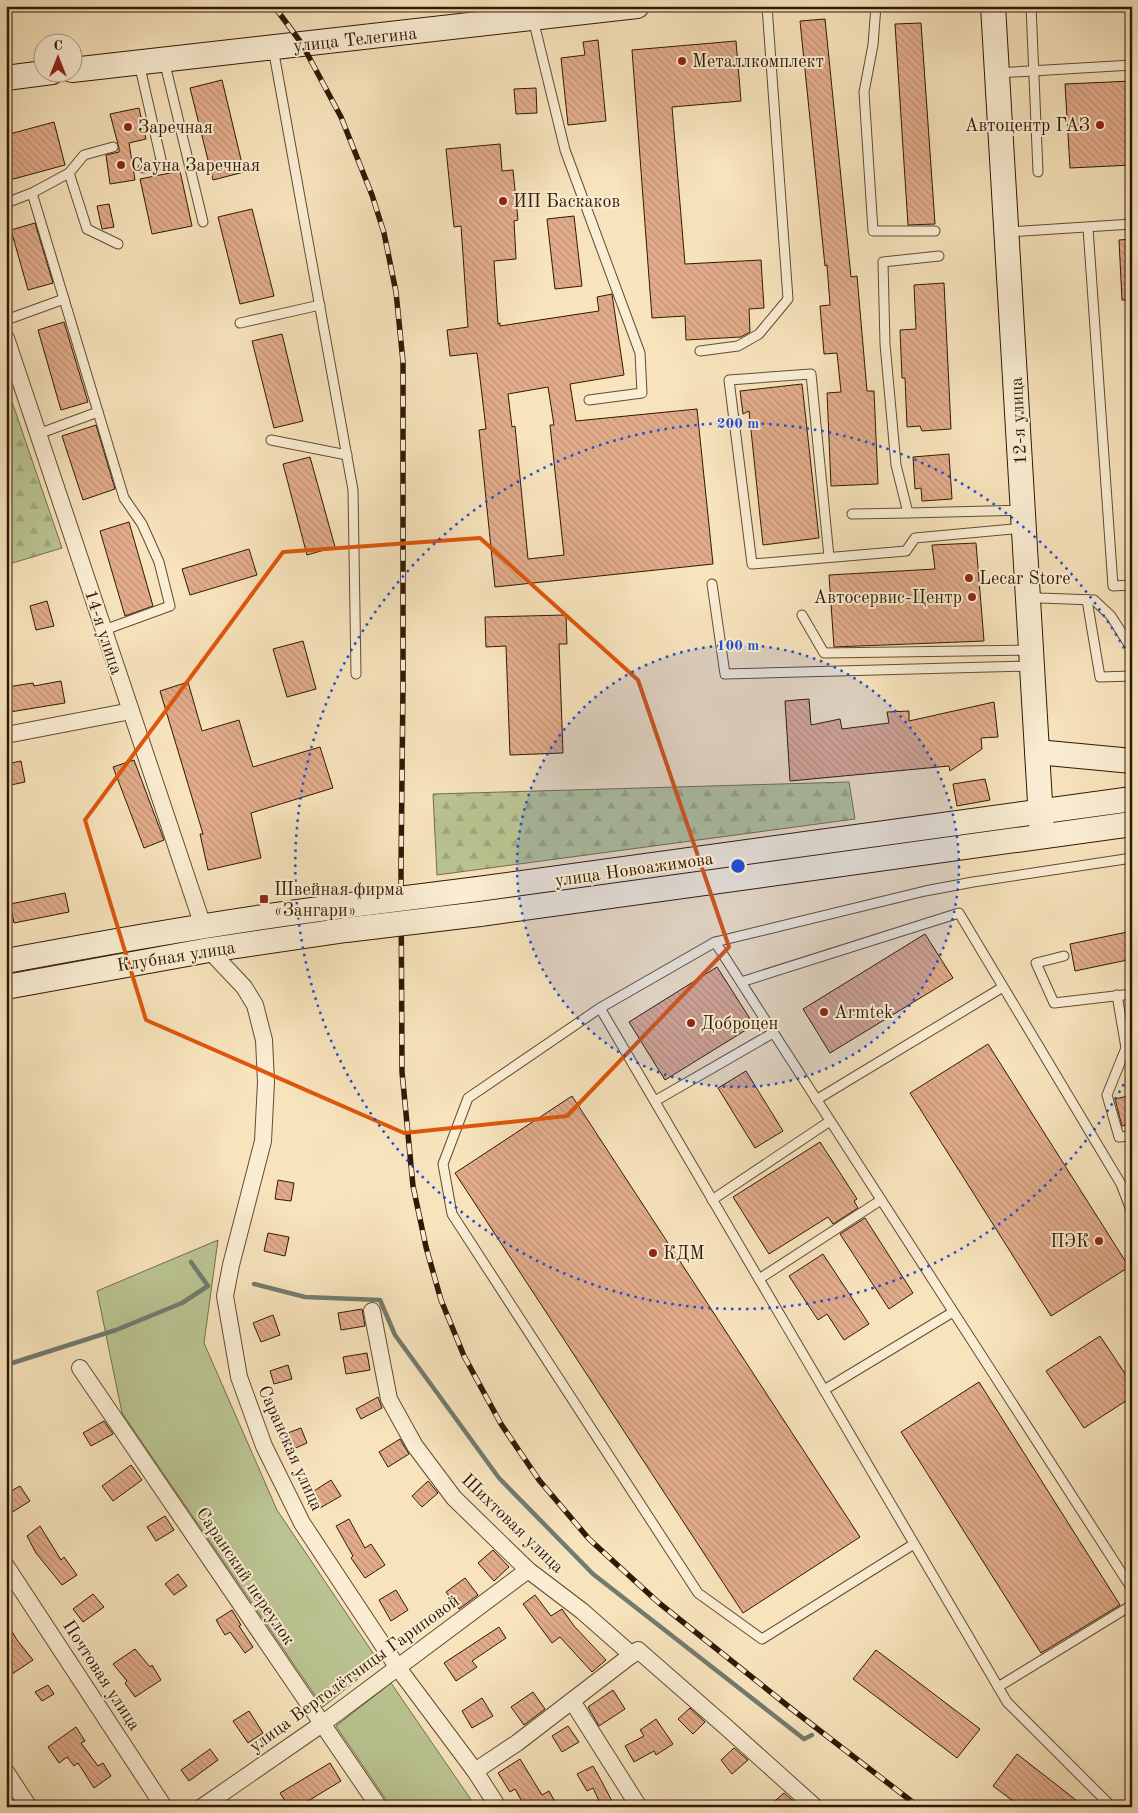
<svg xmlns="http://www.w3.org/2000/svg" width="1138" height="1813" viewBox="0 0 1138 1813" font-family="'Old Standard TT',serif">
<style>
.green{fill:#bac492;stroke:#756e4b}
.forest{fill:url(#forest-firs);stroke:#756e4b}
.lines{fill:none;stroke-linecap:round;stroke-linejoin:round}
.stream{stroke:#727b6f;stroke-width:4.5}
.building{fill:url(#building-back-hatch);stroke:#301904;fill-rule:evenodd}
.lane-casing{stroke:#624c32;stroke-width:11}
.street-casing{stroke:#624c32;stroke-width:18}
.secondary-casing{stroke:#301904;stroke-width:26}
.lane{stroke:#faedd3;stroke-width:9}
.street{stroke:#faedd3;stroke-width:16}
.secondary{stroke:#faedd3;stroke-width:24}
.rail-casing{stroke:#301904;stroke-width:5.5}
.rail{stroke:#faedd3;stroke-width:4;stroke-dasharray:11;stroke-linecap:butt}
.secondary-bridge-casing{stroke:#301904;stroke-width:26;stroke-linecap:butt}
.secondary-bridge{stroke:#faedd3;stroke-width:24}
.marked{fill:none;stroke:#df560c;stroke-width:4;stroke-linejoin:round}
.ring{fill:none;stroke:#1d4ed8;stroke-width:2.5;stroke-dasharray:2.5 5}
.poi-dot{fill:#8f2418;stroke:#faedd3;stroke-width:2}
.labels{text-anchor:middle;stroke-width:4;stroke-linejoin:round;paint-order:stroke}
.street-label{font-size:18px;fill:#301904;stroke:#faedd3}
.poi-label{font-size:18px;fill:#301904;stroke:#faedd3;text-anchor:start}
.centre{fill:#1d4ed8;stroke:#faedd3;stroke-width:2.5}
.ring-label{font-size:15px;text-anchor:middle;font-weight:bold;fill:#1d4ed8;stroke:#faedd3;stroke-width:4;stroke-linejoin:round;paint-order:stroke}
</style>
<defs>
<pattern id="forest-firs" width="22" height="20" patternUnits="userSpaceOnUse" patternTransform="scale(1.25)"><rect width="22" height="20" fill="#bac492"/><path d="M5 1l3.5 6h-7zM16 11l3.5 6h-7z" fill="#a0a87c"/></pattern>
<pattern id="building-back-hatch" width="6" height="6" patternUnits="userSpaceOnUse" patternTransform="scale(1.25)"><rect width="6" height="6" fill="#e2ac8b"/><path d="M-1 5l2 2M0 0l6 6M5-1l2 2" fill="none" stroke="#c29376"/></pattern>
</defs>
<rect width="100%" height="100%" fill="#f7e3bc"/>
<filter id="stains"><feTurbulence type="fractalNoise" baseFrequency=".004" numOctaves="4"/><feColorMatrix values="0 0 0 0 .2 0 0 0 0 .09 0 0 0 0 .02 0 0 0 .5 -.17"/></filter>
<radialGradient id="worn" r=".72"><stop offset=".6" stop-color="#630" stop-opacity="0"/><stop offset="1" stop-color="#630" stop-opacity=".3"/></radialGradient>
<!-- green -->
<g class="green">
<path d="M218,1240l-14,103 73,167 102,152 -56,45 -201,-294 -25,-122z"/>
<path d="M391,1683l85,124h-85l-55,-81z"/>
</g>
<!-- forest -->
<g class="forest">
<path d="M6,384l56,164 -56,17z"/>
<path d="M849,782l6,37 -418,56 -4,-81z"/>
</g>
<g class="lines">
<!-- stream -->
<g class="stream">
<path d="M254,1284l51,13 75,3 15,35 104,143 94,96 211,165 8,-4"/>
<path d="M6,1365l110,-35 66,-27 26,-17 -17,-24"/>
</g>
</g>
<!-- building -->
<g class="building">
<path d="M825,19l26,258 6,-1 10,115h7l4,93 -47,2 -4,-93 14,-1 -4,-39 -13,1 -4,-48 10,-1 -3,-40 -2,1 -25,-245z"/>
<path d="M921,23l14,201 -27,1 -13,-201z"/>
<path d="M598,40l8,81 -38,4 -7,-67 24,-3 -2,-13z"/>
<path d="M736,41l5,60 -69,6 13,157 76,-4 3,48 -15,1 1,23 -9,5 -55,3 -1,-24 -33,2 -20,-268z"/>
<path d="M222,80l22,92 -31,8 -23,-92z"/>
<path d="M1132,81v84l-62,3 -5,-84z"/>
<path d="M536,88l1,25 -21,1 -2,-25z"/>
<path d="M139,108l7,31 -17,4 6,37 -25,4 -4,-29 13,-3v-4l-9,-34z"/>
<path d="M54,122l11,43 -59,16v-46z"/>
<path d="M500,144l2,27 11,-1 5,50 -4,1 2,38 -22,2 4,63 2,-1v3l99,-15 -2,-14 15,-3 12,81 -54,9 6,37 121,-12 16,155 -218,23 -16,-157 7,-1 -9,-76 -27,3 -3,-26 21,-3 -7,-101 -7,1 -8,-78zM548,387l6,38h-4l14,130 -36,4 -13,-133 -3,1 -4,-33z"/>
<path d="M180,171l12,55 -40,8 -12,-55z"/>
<path d="M109,204l5,23 -12,2 -5,-23z"/>
<path d="M252,209l22,87 -34,8 -22,-87z"/>
<path d="M574,216l8,70 -27,3 -8,-70z"/>
<path d="M35,223l18,60 -25,7 -17,-60z"/>
<path d="M1132,239v61h-10l-3,-60z"/>
<path d="M944,283l7,146 -29,2 -2,-5 -13,1 -2,-49h-3l-2,-48 16,-1 -2,-44z"/>
<path d="M64,322l24,80 -27,8 -23,-80z"/>
<path d="M282,334l21,87 -29,7 -22,-87z"/>
<path d="M802,384l17,154 -56,7 -14,-134 -6,3 -3,-23z"/>
<path d="M96,425l19,64 -32,11 -21,-64z"/>
<path d="M949,454l3,45 -30,2 -1,-13 -6,1 -2,-32z"/>
<path d="M310,457l25,90 -28,8 -24,-91z"/>
<path d="M129,522l24,84 -28,10 -25,-85z"/>
<path d="M976,543l8,98 -150,6 -5,-72 106,-6 -3,-24z"/>
<path d="M249,549l8,26 -67,20 -8,-26z"/>
<path d="M47,601l7,25 -18,4 -6,-24z"/>
<path d="M566,615l1,29h-8l4,109 -53,2 -4,-109 -20,1 -1,-30z"/>
<path d="M303,641l13,48 -29,8 -14,-48z"/>
<path d="M61,681l4,22 -55,9 -3,-25 26,-4 1,3z"/>
<path d="M188,682l14,49 37,-11 14,47 67,-20 13,41 -82,25 10,45 -53,12 -8,-36h3l-43,-143z"/>
<path d="M809,699l2,26 29,-6 2,10 47,-6 -2,-11 22,-1v10l85,-19 4,35 -17,1 1,11 -32,22 -1,-5 -159,15 -5,-80z"/>
<path d="M134,760l30,80 -20,8 -31,-81z"/>
<path d="M21,761l4,21 -19,4v-22z"/>
<path d="M985,779l5,21 -33,6 -4,-22z"/>
<path d="M65,893l4,19 -55,11 -4,-19z"/>
<path d="M1132,931v28l-57,12 -5,-27z"/>
<path d="M925,934l28,44 -123,75 -27,-44z"/>
<path d="M717,967l37,58 -89,55 -36,-58z"/>
<path d="M988,1044l141,223 -78,49 -141,-223z"/>
<path d="M746,1071l37,60 -28,17 -37,-60z"/>
<path d="M1132,1095v29l-10,2 -7,-27z"/>
<path d="M572,1096l288,441 -117,76 -288,-440z"/>
<path d="M820,1142l37,57 -3,2 4,7 -25,16 -5,-7 -59,37 -36,-57z"/>
<path d="M278,1180l16,3 -3,18 -16,-2z"/>
<path d="M865,1218l48,75 -24,16 -49,-75z"/>
<path d="M268,1233l21,4 -4,19 -21,-5z"/>
<path d="M823,1254l46,70 -25,16 -17,-26 -9,6 -29,-44z"/>
<path d="M362,1309l3,17 -24,4 -3,-17z"/>
<path d="M273,1315l7,20 -19,7 -8,-19z"/>
<path d="M1100,1336l32,48v13l-48,31 -38,-57z"/>
<path d="M367,1353l3,17 -24,4 -3,-17z"/>
<path d="M288,1365l4,14 -18,5 -4,-13z"/>
<path d="M979,1382l141,223 -79,48 -140,-221z"/>
<path d="M378,1397l4,11 -21,11 -5,-10z"/>
<path d="M104,1421l9,13 -22,12 -8,-13z"/>
<path d="M301,1428l6,15 -16,7 -6,-16z"/>
<path d="M400,1439l9,15 -21,13 -9,-15z"/>
<path d="M131,1465l11,15 -29,21 -11,-15z"/>
<path d="M331,1480l10,16 -21,12 -9,-15z"/>
<path d="M428,1481l10,12 -16,14 -10,-11z"/>
<path d="M20,1486l10,15 -24,15v-22z"/>
<path d="M165,1516l9,14 -18,11 -9,-14z"/>
<path d="M349,1519l16,29 6,-4 14,21 -20,13 -14,-20 2,-2 -17,-30z"/>
<path d="M40,1526l21,34 3,-3 13,18 -15,10 -26,-32 -9,-17z"/>
<path d="M493,1550l16,17 -15,14 -16,-18z"/>
<path d="M178,1574l9,12 -13,9 -9,-11z"/>
<path d="M465,1578l13,17 -19,14 -13,-17z"/>
<path d="M396,1590l12,20 -17,11 -12,-21z"/>
<path d="M93,1594l11,13 -21,15 -10,-13z"/>
<path d="M535,1595l16,21 11,-7 12,17 32,34 -14,12 -32,-35 -8,6 -29,-39z"/>
<path d="M232,1610l9,15 -2,1 14,21 -8,6 -15,-21 -5,3 -9,-15z"/>
<path d="M6,1621l11,19 16,20 -27,18z"/>
<path d="M499,1627l7,11 -34,23 5,6 -21,14 -12,-18z"/>
<path d="M135,1649l15,18 2,-2 9,15 -26,17 -10,-14 2,-2 -14,-17z"/>
<path d="M876,1650l104,79 -23,29 -104,-79z"/>
<path d="M48,1685l6,9 -12,7 -7,-9z"/>
<path d="M613,1690l12,19 -26,17 -11,-19z"/>
<path d="M533,1692l12,17 -21,16 -13,-18z"/>
<path d="M482,1698l11,18 -21,12 -10,-17z"/>
<path d="M690,1708l15,14 -12,12 -15,-15z"/>
<path d="M249,1711l14,22 -15,10 -15,-22z"/>
<path d="M656,1719l17,25 -17,11 -2,-4 -20,11 -9,-16 19,-10 -4,-6z"/>
<path d="M568,1726l11,16 -17,10 -10,-16z"/>
<path d="M76,1727l9,14 -4,2 17,23 5,-3 8,13 -17,12 -16,-25 -4,3 -7,-9 -8,6 -11,-16z"/>
<path d="M734,1748l14,12 -16,14 -11,-14z"/>
<path d="M210,1749l8,11 -29,21 -8,-11z"/>
<path d="M1017,1754l68,53h-64l-28,-21z"/>
<path d="M520,1759l22,36 7,-4 9,16h-37l3,-2 -9,-16 -5,3 -12,-19z"/>
<path d="M330,1763l11,18 -43,26h-9l-9,-14z"/>
<path d="M593,1766l9,16 13,25h-13l-9,-19 -6,3 -10,-17z"/>
<path d="M784,1793l16,14h-32z"/>
</g>
<g class="lines">
<defs>
<g id="lane">
<path d="M876,6l-3,39 -9,47 9,139h62"/>
<path d="M1031,6l7,166"/>
<path d="M533,19l32,131 75,203 2,40 -53,7"/>
<path d="M273,48l80,442 3,184"/>
<path d="M164,60l39,162"/>
<path d="M139,63l23,101 -19,4"/>
<path d="M997,73l135,-8"/>
<path d="M69,173l18,56 31,15"/>
<path d="M32,193l92,305 18,26 17,38 11,44 -66,24"/>
<path d="M6,203l26,-10 37,-20 15,-18 29,-8"/>
<path d="M1088,228l25,358 19,-1"/>
<path d="M1007,232l125,-8"/>
<path d="M939,256l-56,6 2,82 11,121 12,48 115,-3"/>
<path d="M6,320l58,-21"/>
<path d="M240,323l80,-18"/>
<path d="M700,351l38,-5 21,-12 29,-35 -21,-293"/>
<path d="M38,434l60,-22"/>
<path d="M271,440l76,15"/>
<path d="M852,514l56,-1"/>
<path d="M829,557l-18,-183 -82,6 23,184 154,-13 9,-13 109,-10"/>
<path d="M712,584l13,90 307,-8"/>
<path d="M1029,594l11,4 54,2 17,16 17,27h4"/>
<path d="M1087,600l13,77 32,-1"/>
<path d="M802,615l22,38 207,-3"/>
<path d="M715,942l417,647"/>
<path d="M1064,956l-28,7 18,40 78,-9"/>
<path d="M741,982l218,-69 162,271 11,29"/>
<path d="M1117,995l9,53"/>
<path d="M600,1008l407,694 105,105"/>
<path d="M1132,1040l-6,8 -19,47 12,42 13,-1"/>
<path d="M816,1100l187,-113"/>
<path d="M655,1101l118,-68"/>
<path d="M712,1200l118,-79"/>
<path d="M759,1279l122,-79"/>
<path d="M824,1390l129,-78"/>
<path d="M914,1544l-152,95 -64,-46 -246,-379 -9,-50 25,-66 132,-90 115,-66 210,-51 48,-9 159,-24"/>
<path d="M998,1687l134,-82"/>
</g>
<g id="street">
<path d="M6,338l197,588"/>
<path d="M6,735l125,-24"/>
<path d="M209,950l35,37 11,18 9,35 2,42 -3,59 -32,124 -6,31 14,81 25,69 38,77 96,145 77,103 23,36"/>
<path d="M372,1311l17,88 26,47 39,52 74,72 54,41 50,44"/>
<path d="M80,1368l299,439"/>
<path d="M6,1566l158,241"/>
<path d="M572,1701l67,106"/>
<path d="M475,1771l42,-28 121,-93 88,77 89,80"/>
<path d="M6,1772l23,35"/>
<path d="M202,1807l120,-83 206,-154"/>
</g>
<g id="secondary">
<path d="M993,6l49,830"/>
<path d="M72,70l565,-64"/>
<path d="M6,78l46,-6"/>
<path d="M1037,752l95,9"/>
<path d="M478,889l654,-90"/>
<path d="M480,914l652,-90"/>
<path d="M6,961c112,-21 224,-41 337,-55"/>
<path d="M6,987l203,-37 137,-20"/>
</g>
</defs>
<!-- lane casing -->
<use href="#lane" class="lane-casing"/>
<!-- street casing -->
<use href="#street" class="street-casing"/>
<!-- secondary casing -->
<use href="#secondary" class="secondary-casing"/>
<!-- lane -->
<use href="#lane" class="lane"/>
<!-- street -->
<use href="#street" class="street"/>
<!-- secondary -->
<use href="#secondary" class="secondary"/>
<defs>
<path id="rail" d="M274,6l28,38 39,73 31,78 12,38 12,59 7,70v322l-2,186 1,202 11,114 13,61 15,53 23,56 37,68 38,56 50,59 70,64 134,107 126,97"/>
</defs>
<!-- rail casing -->
<use href="#rail" class="rail-casing"/>
<!-- rail -->
<use href="#rail" class="rail"/>
<defs>
<g id="secondary-bridge">
<path d="M343,906l135,-17"/>
<path d="M346,930l134,-16"/>
</g>
</defs>
<!-- secondary-bridge casing -->
<use href="#secondary-bridge" class="secondary-bridge-casing"/>
<!-- secondary-bridge -->
<use href="#secondary-bridge" class="secondary-bridge"/>
</g>
<!-- marked area -->
<path class="marked" d="M480,538l158,142 91,267 -162,169 -163,17 -258,-113 -61,-200 198,-268z"/>
<!-- distance rings -->
<circle cx="738" cy="866" r="221" fill="#1d4ed8" fill-opacity=".12"/>
<g class="ring">
<circle cx="738" cy="866" r="221"/>
<path d="M1131 1071A443 443 0 1 1 1131 661"/>
</g>
<!-- markers -->
<g class="poi-dot">
<circle cx="682" cy="61" r="5"/>
<circle cx="1100" cy="125" r="5"/>
<circle cx="128" cy="127" r="5"/>
<circle cx="121" cy="165" r="5"/>
<circle cx="503" cy="201" r="5"/>
<circle cx="969" cy="578" r="5"/>
<circle cx="972" cy="597" r="5"/>
<rect x="259" y="894" width="10" height="10" rx="2.5"/>
<circle cx="824" cy="1012" r="5"/>
<circle cx="691" cy="1023" r="5"/>
<circle cx="1099" cy="1241" r="5"/>
<circle cx="653" cy="1253" r="5"/>
</g>
<g class="labels">
<!-- street labels -->
<g class="street-label">
<text transform="translate(355 39) rotate(-6)" y="6">улица Телегина</text>
<text transform="translate(1018 421) rotate(-93)" y="6">12-я улица</text>
<text transform="translate(104 632) rotate(72)" y="6">14-я улица</text>
<text transform="translate(634 869) rotate(-8)" y="6">улица Новоажимова</text>
<text transform="translate(176 956) rotate(-9)" y="6">Клубная улица</text>
<text transform="translate(291 1448) rotate(66)" y="6">Саранская улица</text>
<text transform="translate(513 1523) rotate(44)" y="6">Шихтовая улица</text>
<text transform="translate(246 1576) rotate(56)" y="6">Саранский переулок</text>
<text transform="translate(354 1673) rotate(-36)" y="6">улица Вертолётчицы Гариповой</text>
<text transform="translate(102 1675) rotate(57)" y="6">Почтовая улица</text>
</g>
<!-- poi labels -->
<g class="poi-label">
<text x="692" y="67">Металлкомплект</text>
<text x="1090" y="131" text-anchor="end">Автоцентр ГАЗ</text>
<text x="138" y="133">Заречная</text>
<text x="131" y="171">Сауна Заречная</text>
<text x="513" y="207">ИП Баскаков</text>
<text x="979" y="584">Lecar Store</text>
<text x="962" y="603" text-anchor="end">Автосервис-Центр</text>
<text x="274" y="895">Швейная фирма<tspan x="274" dy="21">«Зангари»</tspan></text>
<text x="834" y="1018">Armtek</text>
<text x="701" y="1029">Доброцен</text>
<text x="1089" y="1247" text-anchor="end">ПЭК</text>
<text x="663" y="1259">КДМ</text>
</g>
</g>
<circle cx="738" cy="866" r="8" class="centre"/>
<g class="ring-label">
<text x="738" y="428">200 m</text>
<text x="738" y="650">100 m</text>
</g>
<!-- margin -->
<rect width="1138" height="1813" fill="none" stroke="#f7e3bc" stroke-width="25"/>
<rect x="8" y="8" width="1123" height="1798" fill="none" stroke="#301904" stroke-width="2.5"/>
<rect x="12" y="12" width="1113" height="1788" fill="none" stroke="#301904"/>
<!-- north arrow -->
<g transform="translate(58 58)"><circle r="24" fill="#faedd3" stroke="#a99880"/>
<path d="M0-4L9 19L0 12L-9 19Z" fill="#8f2418"/>
<text y="-8" font-size="14" font-weight="bold" text-anchor="middle" fill="#301904">С</text>
</g>
<rect width="100%" height="100%" filter="url(#stains)"/>
<rect width="100%" height="100%" fill="url(#worn)"/>
</svg>
